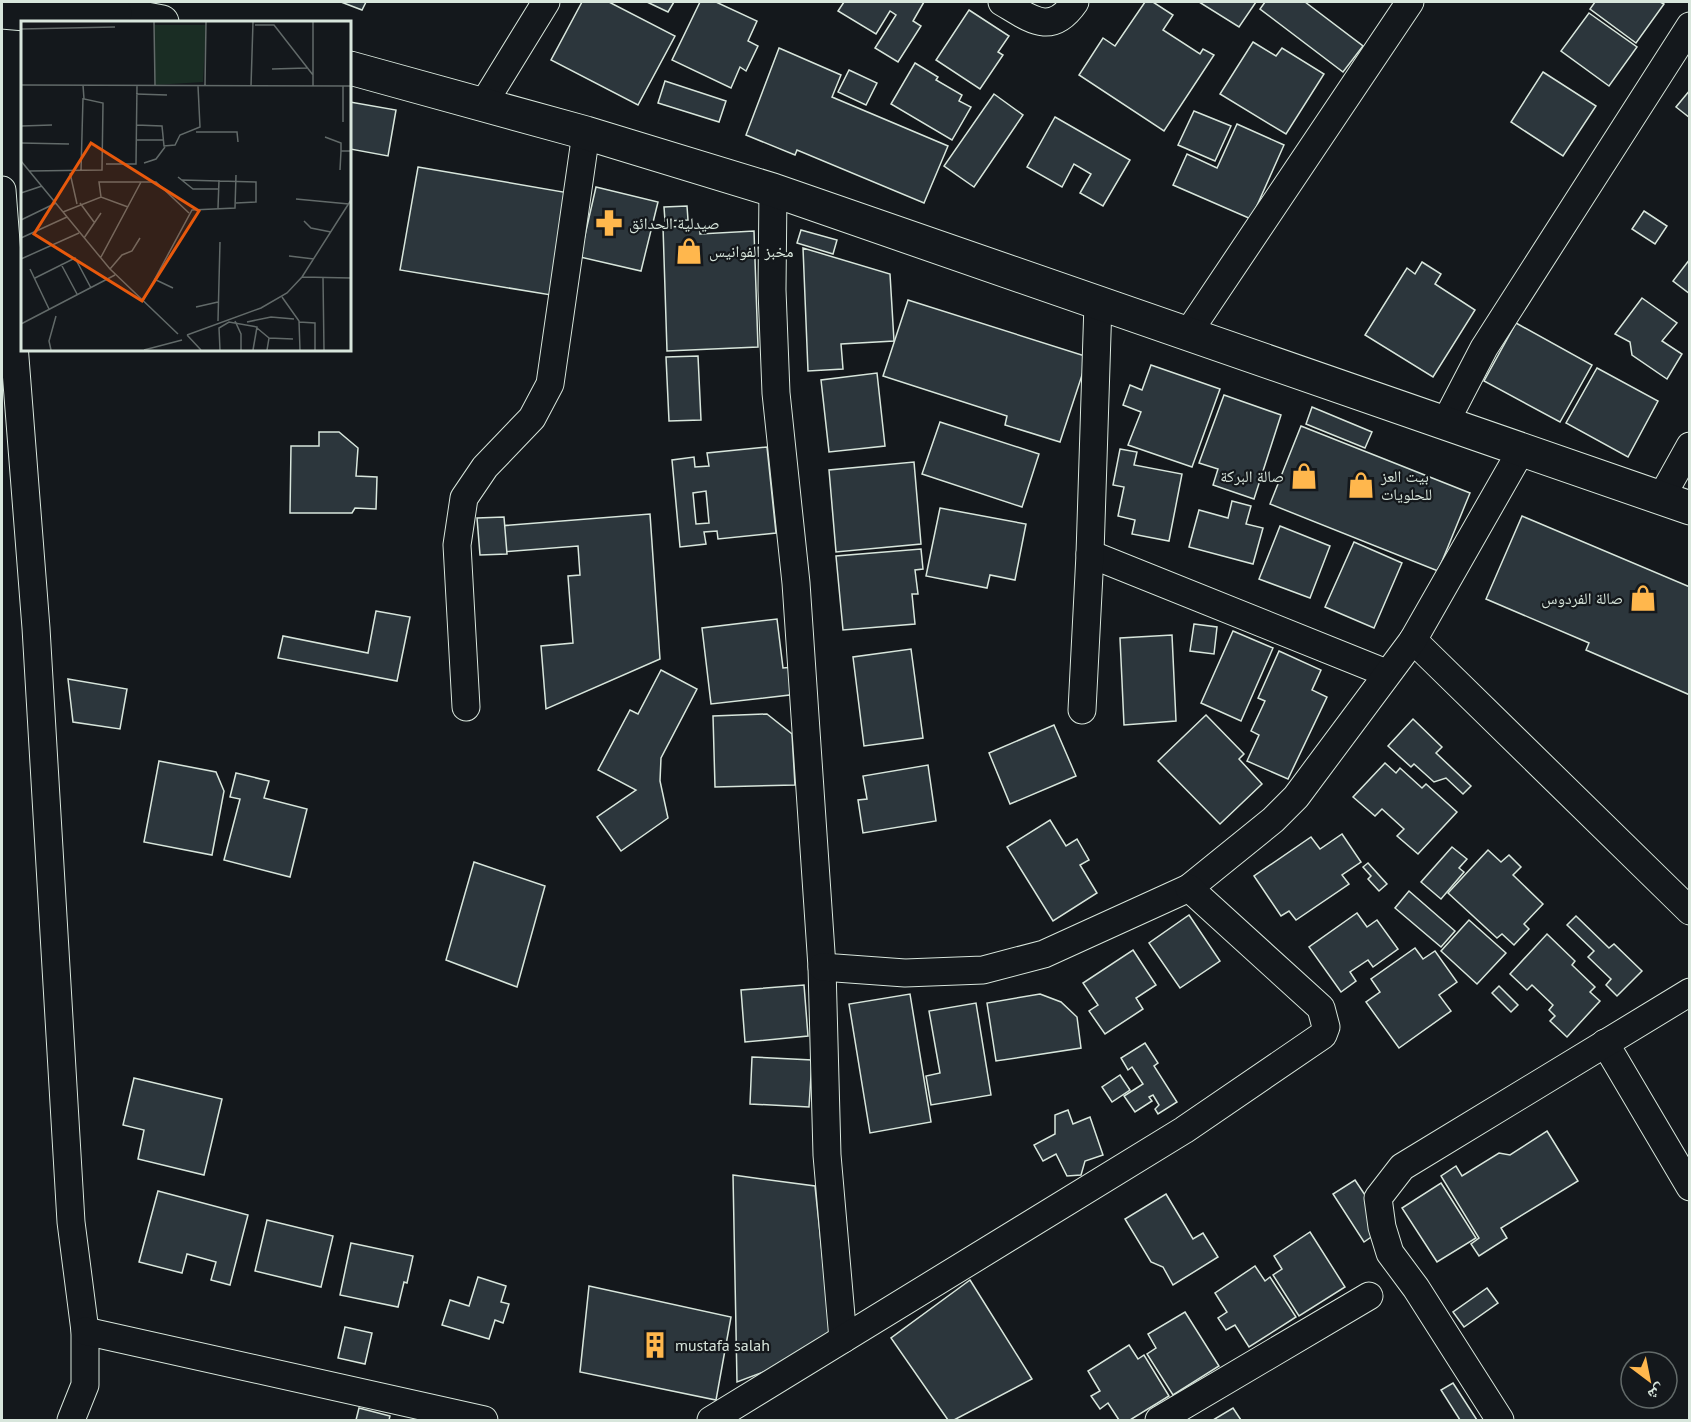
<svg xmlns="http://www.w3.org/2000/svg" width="1691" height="1422" viewBox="0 0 1691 1422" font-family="'PT Sans','Noto Naskh Arabic',sans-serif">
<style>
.building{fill:#2c363c;stroke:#d8e6dc;stroke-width:1.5;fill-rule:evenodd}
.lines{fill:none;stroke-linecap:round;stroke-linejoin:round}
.minor-casing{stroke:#d8e6dc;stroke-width:29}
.secondary-casing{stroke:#d8e6dc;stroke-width:35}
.minor{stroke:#14181c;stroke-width:27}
.secondary{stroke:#14181c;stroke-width:33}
.labels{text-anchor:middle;stroke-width:4.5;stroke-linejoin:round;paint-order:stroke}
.poi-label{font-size:16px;fill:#d8e6dc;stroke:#14181c;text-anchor:start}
.inset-road{fill:none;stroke:#626a69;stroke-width:1.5}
.view{fill:#e8590c;fill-opacity:0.15;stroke:#e8590c;stroke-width:3}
.inset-edge{fill:none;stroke:#d8e6dc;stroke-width:3}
</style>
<rect width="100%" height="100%" fill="#14181c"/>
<!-- building -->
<g class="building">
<path d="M341,2h25l-4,8z"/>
<path d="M582,2h27l66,34 -37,69 -87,-45z"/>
<path d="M647,2h27l-6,10z"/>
<path d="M700,2h16l41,19 -9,20 10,5 -12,25 -6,-4 -9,21 -59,-28z"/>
<path d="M844,2h80l-11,19 8,5 -23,36 -23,-14 21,-33 -6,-4 -14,23 -38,-23z"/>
<path d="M1145,2h8l20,13 -10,15 37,24 3,-5 11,6 -50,76 -85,-56 24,-37 12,8z"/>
<path d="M1199,2h57l-17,25z"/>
<path d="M1265,2h40l58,44 -20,26 -83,-63z"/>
<path d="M1595,2h65l4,2 -28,39 -46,-34z"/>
<path d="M969,10l40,26 -11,16 5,3 -23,34 -44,-29z"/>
<path d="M1589,13l48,34 -28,39 -48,-35z"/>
<path d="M1253,42l23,14 6,-8 42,26 -38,60 -66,-40z"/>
<path d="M779,48l62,27 -9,22 116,49 -24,57 -127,-53 -2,5 -49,-20z"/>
<path d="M915,63l23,14 -2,3 26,15 -3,6 12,6 -19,33 -61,-36z"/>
<path d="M849,70l28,13 -11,22 -28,-13z"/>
<path d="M1543,72l53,34 -33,50 -52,-34z"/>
<path d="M665,81l61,20 -7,21 -61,-19z"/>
<path d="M1690,90v28l-14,-11z"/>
<path d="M994,94l29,21 -49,72 -30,-21z"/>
<path d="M350,102l46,8 -8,46 -38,-7z"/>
<path d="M1194,111l37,15 -16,35 -37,-16z"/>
<path d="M1055,117l75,43 -27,46 -23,-13 11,-19 -17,-10 -12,23 -35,-20z"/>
<path d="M1237,124l47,21 -33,74 -78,-34 14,-31 30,14z"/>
<path d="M418,167l151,26 -18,102 -151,-25z"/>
<path d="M596,187l62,15 -17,69 -61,-14z"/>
<path d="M687,206l1,14 -23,1 -1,-14z"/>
<path d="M1644,211l23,15 -12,18 -23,-15z"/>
<path d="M700,226v8l54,-3 4,116 -91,4 -4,-124z"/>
<path d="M801,230l36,10 -4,14 -36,-11z"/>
<path d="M803,248l87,26 4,67 -53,3 2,25 -35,2z"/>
<path d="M1690,259v35l-17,-13z"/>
<path d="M1422,262l19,12 -6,10 40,26 -42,67 -68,-42 42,-67 8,6z"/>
<path d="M1642,298l35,25 -15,18 20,13 -15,25 -35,-24 -2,-13 -15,-8z"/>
<path d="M908,300l180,57 -28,85 -55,-17 2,-9 -124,-40z"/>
<path d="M1516,323l76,42 -32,57 -76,-41z"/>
<path d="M698,356l3,64 -32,1 -3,-64z"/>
<path d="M1151,365l69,24 -28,78 -64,-22 13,-33 -18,-7 7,-20 12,5z"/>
<path d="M1597,368l61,33 -30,56 -62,-34z"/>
<path d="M877,373l8,73 -56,6 -8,-72z"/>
<path d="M1224,395l57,20 -27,84 -41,-14 5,-16 -19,-6z"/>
<path d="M1312,407l60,25 -7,16 -59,-24z"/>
<path d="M940,422l99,32 -17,53 -100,-33z"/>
<path d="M1301,426l169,67 -32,78 -168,-67z"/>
<path d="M319,432h20l19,16 -2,28 21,1 -1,32 -21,-1 -3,5h-62l1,-67h28z"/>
<path d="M767,447l9,86 -58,6 -1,-8 -13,1 2,12 -26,3 -8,-87 22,-3 1,10 14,-1 -2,-13zM706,491l3,32 -13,1 -3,-31z"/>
<path d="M1120,449l17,3 -3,13 48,9 -13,67 -37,-7 3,-14 -17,-4 6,-29 -11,-2z"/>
<path d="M914,462l7,82 -85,8 -7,-82z"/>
<path d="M1232,501l19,5 -5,18 17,4 -10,36 -64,-17 10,-37 29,8z"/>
<path d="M940,508l86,16 -11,56 -25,-5 -3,13 -61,-12z"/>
<path d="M650,514l10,145 -114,50 -5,-63 32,-3 -5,-67 12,-1 -2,-29 -77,6 -2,-26z"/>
<path d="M1522,516l168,71v108l-104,-45 3,-7 -103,-44z"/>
<path d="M504,517l3,37 -27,1 -3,-37z"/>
<path d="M1280,526l50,20 -20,52 -51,-19z"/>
<path d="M1354,542l48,21 -28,65 -49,-21z"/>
<path d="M921,549l2,20 -8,1 3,24h-6l3,30 -72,6 -7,-74z"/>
<path d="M376,611l34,6 -13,64 -119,-23 5,-22 85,17z"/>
<path d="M777,619l6,49 11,-1 4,27 -87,10 -9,-76z"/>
<path d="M1194,624l23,3 -3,27 -24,-3z"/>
<path d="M1233,631l40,17 -32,73 -40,-18z"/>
<path d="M1172,635l4,86 -52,4 -4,-87z"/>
<path d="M911,649l12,89 -59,8 -11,-89z"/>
<path d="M1279,651l42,19 -9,20 15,7 -39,82 -41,-18 12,-26 -8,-4 14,-30 -7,-3z"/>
<path d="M661,670l36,19 -36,69 -1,23 8,37 -47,33 -24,-34 39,-27 -38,-20 32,-60 8,4z"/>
<path d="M68,679l59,10 -7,40 -47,-7z"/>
<path d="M767,714l25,20 3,51 -80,2 -2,-71z"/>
<path d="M1206,715l38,39 -5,5 23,25 -42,40 -62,-63z"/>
<path d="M1413,719l29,28 -6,6 35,33 -8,8 -17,-16 -12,4 -20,-18 -3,3 -23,-21z"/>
<path d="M1054,725l22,51 -66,28 -21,-51z"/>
<path d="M159,761l57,11 8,19 -12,64 -68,-13z"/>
<path d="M1385,763l11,10 4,-5 22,20 4,-4 31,28 -39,42 -21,-18 7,-7 -22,-20 -7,7 -22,-19z"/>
<path d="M928,765l8,56 -73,12 -5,-33 9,-1 -4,-23z"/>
<path d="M236,773l33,8 -5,17 43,11 -17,68 -66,-17 16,-61 -10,-2z"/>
<path d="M1050,820l16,26 11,-7 12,21 -9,5 17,28 -44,28 -46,-74z"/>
<path d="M1342,834l19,28 -19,13 7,9 -53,36 -7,-9 -8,5 -27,-40 57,-39 9,12z"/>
<path d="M1452,847l15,12 -8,9 5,4 -23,27 -20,-17z"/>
<path d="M1488,850l13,12 8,-7 12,12 -8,8 30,29 -19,20 5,5 -15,16 -12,-11 -5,4 -49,-45z"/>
<path d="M474,862l71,24 -28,101 -71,-27z"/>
<path d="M1368,863l19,21 -8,7 -11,-12 3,-3 -8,-9z"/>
<path d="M1409,891l46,40 -14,16 -46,-39z"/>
<path d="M1357,913l10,14 10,-7 21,29 -25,18 -5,-7 -18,12 6,9 -15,11 -32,-45z"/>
<path d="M1189,915l31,46 -40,27 -31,-45z"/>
<path d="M1576,916l33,32 5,-4 28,27 -25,25 -11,-11 5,-6 -23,-22 6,-6 -27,-26z"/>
<path d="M1469,920l37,33 -29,31 -36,-33z"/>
<path d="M1547,934l28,27 -3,4 23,22 -5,5 10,9 -33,36 -17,-16 5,-5 -6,-6 4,-5 -21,-20 -5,5 -17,-16z"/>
<path d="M1415,948l8,11 12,-8 22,31 -18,13 12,16 -52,37 -33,-46 14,-10 -9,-13z"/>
<path d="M1133,950l23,35 -20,13 7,11 -38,25 -16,-23 9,-6 -15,-22z"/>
<path d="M804,985l4,51 -63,6 -4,-52z"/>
<path d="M1499,986l19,19 -7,7 -19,-19z"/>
<path d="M910,994l21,128 -61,11 -21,-129z"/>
<path d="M1040,994l21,8 16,15 4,31 -85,13 -9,-58z"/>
<path d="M976,1003l15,92 -60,10 -5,-29 14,-3 -11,-62z"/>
<path d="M1145,1043l13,20 -4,3 23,36 -19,12 -3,-5 4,-4 -6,-10 -4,2 3,4 -17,11 -11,-16 19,-12 -11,-17 -4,3 -7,-12z"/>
<path d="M752,1057l60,3 -3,47 -59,-3z"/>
<path d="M1120,1075l10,15 -18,12 -10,-15z"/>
<path d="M134,1078l88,21 -18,76 -66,-16 6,-29 -21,-5z"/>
<path d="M1068,1110l5,14 17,-7 13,38 -18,6 -4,14 -14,1 -11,-22 -13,7 -9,-16 21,-11v-19z"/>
<path d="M1547,1131l31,50 -77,47 6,10 -28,18 -8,-12 8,-6 -38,-62 15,-10 6,10 37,-23 11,2z"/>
<path d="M733,1175l82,11 17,160 -95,36z"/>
<path d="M1355,1180l20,30 2,23 -13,9 -31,-48z"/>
<path d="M1441,1183l35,55 -39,24 -35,-54z"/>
<path d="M158,1191l90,24 -18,70 -19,-5 5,-18 -29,-8 -5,19 -43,-11z"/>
<path d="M1166,1194l27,45 10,-6 15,24 -45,28 -10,-18 -12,-5 -26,-43z"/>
<path d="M267,1220l66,16 -12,51 -66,-16z"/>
<path d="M1310,1232l35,55 -46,29 -26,-41 9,-6 -8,-13z"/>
<path d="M351,1243l62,13 -6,27 -3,-1 -6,25 -58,-12z"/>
<path d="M1255,1266l10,15 5,-4 26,40 -47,30 -14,-22 -9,5 -8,-12 9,-6 -12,-19z"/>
<path d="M478,1277l28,9 -5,16 8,2 -6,19 -8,-3 -6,19 -47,-14 8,-25 19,6z"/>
<path d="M970,1280l62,99 -78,41h-6l-57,-82z"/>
<path d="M589,1286l142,31 -15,83 -136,-28z"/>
<path d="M1487,1288l11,15 -34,24 -11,-15z"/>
<path d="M1185,1312l34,54 -46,29 -26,-41 9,-6 -8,-14z"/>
<path d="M345,1327l27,6 -7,31 -27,-6z"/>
<path d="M1129,1345l9,14 6,-4 25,41 -39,24h-11l-11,-17 -8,6 -9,-13 9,-5 -12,-20z"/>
<path d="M1453,1383l24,37h-17l-19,-30z"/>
<path d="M359,1408l31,8 -1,4h-33z"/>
<path d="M1233,1408l8,12h-28z"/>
</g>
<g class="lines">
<defs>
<g id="minor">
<path d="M1002,2c29,17 49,35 73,0"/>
<path d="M482,106l64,-104"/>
<path d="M2,190l34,438 35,594 14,109v54l-14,35"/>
<path d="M773,190l-1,100 4,103 20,190 26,384 5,188 16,184"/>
<path d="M1188,333l222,-331"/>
<path d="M1445,423l39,-75 206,-322"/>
<path d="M1661,498l29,-52"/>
<path d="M1090,554l296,119"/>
<path d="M1413,640l277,271"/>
<path d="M466,707l-9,-162 7,-47 21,-31 47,-49 18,-34 36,-251"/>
<path d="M1082,710l8,-156 8,-251"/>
<path d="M822,967l83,6 78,-3 61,-16 145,-66 84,-68 23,-23 117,-157 109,-191"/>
<path d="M1605,1043l85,144"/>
<path d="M85,1331l399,89"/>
<path d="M711,1420l473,-290 139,-95 3,-8 -5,-19 -132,-120"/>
<path d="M1159,1420l210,-124"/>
<path d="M1500,1420l-84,-132 -26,-35 -8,-26 -4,-29 24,-31 288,-175"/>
</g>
<g id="secondary">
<path d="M97,4l18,9 47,9"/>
<path d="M2,12l71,6 42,-5"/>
<path d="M350,68l236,65 187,57 917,318"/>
</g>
</defs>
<!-- minor casing -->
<use href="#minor" class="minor-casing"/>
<!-- secondary casing -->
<use href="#secondary" class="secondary-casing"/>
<!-- minor -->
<use href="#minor" class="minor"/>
<!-- secondary -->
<use href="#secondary" class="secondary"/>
</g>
<!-- icons -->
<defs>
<symbol id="pharmacy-bare" viewBox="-9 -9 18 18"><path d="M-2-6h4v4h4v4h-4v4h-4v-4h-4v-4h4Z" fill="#ffb74d" stroke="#14181c" stroke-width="2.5" paint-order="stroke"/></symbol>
<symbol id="shop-bare" viewBox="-9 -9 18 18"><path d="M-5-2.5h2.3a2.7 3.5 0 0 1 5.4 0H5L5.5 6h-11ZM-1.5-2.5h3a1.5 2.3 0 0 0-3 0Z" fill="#ffb74d" stroke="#14181c" stroke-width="2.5" paint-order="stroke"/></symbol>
<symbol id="building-bare" viewBox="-9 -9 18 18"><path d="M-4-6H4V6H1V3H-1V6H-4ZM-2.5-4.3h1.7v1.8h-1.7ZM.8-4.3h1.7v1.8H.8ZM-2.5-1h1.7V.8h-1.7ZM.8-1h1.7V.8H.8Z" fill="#ffb74d" stroke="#14181c" stroke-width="2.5" paint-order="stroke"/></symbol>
</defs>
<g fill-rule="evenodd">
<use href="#pharmacy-bare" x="590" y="204" width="38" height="38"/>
<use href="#shop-bare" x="670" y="232" width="38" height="38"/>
<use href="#shop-bare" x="1285" y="457" width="38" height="38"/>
<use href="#shop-bare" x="1342" y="466" width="38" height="38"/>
<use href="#shop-bare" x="1624" y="579" width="38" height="38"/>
<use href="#building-bare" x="636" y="1326" width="38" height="38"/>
</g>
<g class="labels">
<!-- poi labels -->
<g class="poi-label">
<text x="629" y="229">صيدلية الحدائق</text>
<text x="709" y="257">مخبز الفوانيس</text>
<text x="1284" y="482" text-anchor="end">صالة البركة</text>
<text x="1381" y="482">بيت العز<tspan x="1381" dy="18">للحلويات</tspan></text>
<text x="1623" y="604" text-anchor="end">صالة الفردوس</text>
<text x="675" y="1351">mustafa salah</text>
</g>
</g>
<!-- overview -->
<g transform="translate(21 21)">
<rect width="330" height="330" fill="#14181c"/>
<path d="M133,4h52l-3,57 -48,3z" fill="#1a2d24"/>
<path class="inset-road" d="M133,1l1,63M292,1v64M234,4h19l39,50M0,8l94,-2M251,48l35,-1M0,64l330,1M184,64l1,-63M230,65l2,-64M322,65v36M115,73l31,1M115,104l26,1 2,20 11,-1 5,-10 20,-8 -2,-41M0,105l31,-1M175,111h41l1,10M304,116l16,6v8h10M115,119h27M0,122l48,1M0,140l89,108 68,65M123,142l12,-4 9,-12M85,143h30l1,-79M319,149l1,-19M8,150l73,-1 1,-67 -19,-4 -1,-14M60,150l2,-73M49,152l7,31M157,156l15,12h26M161,159l74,2v20l-20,1M0,172l21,-7M80,176l-2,-15h57l33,31M275,178l53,5M59,182l14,19M197,187l1,-28M42,191l38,-15 27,10M0,199l35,-17M283,200l7,7 20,4M0,217l46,-21M63,217l17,-25M268,235l25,3M80,236l40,-75M0,238l58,-26M40,243l16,30M9,248l19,40M89,248l12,-14 10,-4 8,-13M281,256l49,1M14,257l40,-20 16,30M302,257l1,72M133,258l19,9M261,276l17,24 1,29M122,280l49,-91 43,-2 1,-33M175,286l22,-5M197,300l2,-79M214,300l6,13v16M226,301l24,-5 23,2M278,301l16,1v27M0,303l94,-49M236,307l12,10 -2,12M166,314l74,-27 26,-15 15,-16 49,-77M166,314l14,15M248,317l24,1M30,329l-2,-9 7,-25M123,329l38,-10M199,329l-1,-22 10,-6 28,5 -4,23"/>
<path class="view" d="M70,122l108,68 -57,90 -108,-67z"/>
<rect width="330" height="330" class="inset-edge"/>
</g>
<!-- border -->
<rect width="1691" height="1422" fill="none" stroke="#d8e6dc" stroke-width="6"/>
<!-- north arrow -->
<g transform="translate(1649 1380) rotate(148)"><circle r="28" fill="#14181c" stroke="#626a69" stroke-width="1.5"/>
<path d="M0-4.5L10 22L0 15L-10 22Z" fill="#ffb74d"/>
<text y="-9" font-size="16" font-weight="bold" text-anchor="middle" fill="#d8e6dc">ش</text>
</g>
</svg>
